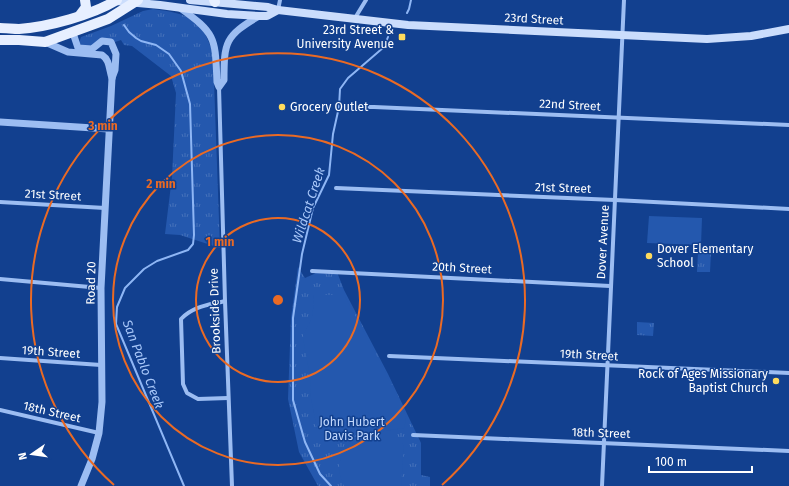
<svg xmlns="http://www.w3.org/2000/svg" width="789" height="486" viewBox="0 0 789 486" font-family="'Fira Sans',sans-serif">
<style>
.grass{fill:url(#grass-tufts)}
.pitch{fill:#2458ae}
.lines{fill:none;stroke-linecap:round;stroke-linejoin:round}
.stream{stroke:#8eb6f5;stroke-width:2}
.minor{stroke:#9cbdf2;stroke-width:4}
.tertiary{stroke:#9cbdf2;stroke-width:7}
.secondary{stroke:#cbddfc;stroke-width:8}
.primary{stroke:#e7efff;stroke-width:10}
.ring{fill:none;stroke:#ea6a24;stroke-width:2}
.poi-dot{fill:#ffdc5d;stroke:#12408f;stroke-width:1.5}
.labels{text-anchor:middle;stroke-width:3;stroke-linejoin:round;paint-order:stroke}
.street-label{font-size:12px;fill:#fff;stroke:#12408f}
.poi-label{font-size:12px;fill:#fff;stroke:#12408f;text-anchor:end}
.park-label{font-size:12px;fill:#c3d9fd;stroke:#12408f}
.water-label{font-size:13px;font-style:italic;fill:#a8c7f9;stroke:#12408f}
.centre{fill:#ea6a24;stroke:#12408f;stroke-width:2}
.ring-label{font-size:12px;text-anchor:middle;font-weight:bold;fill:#ea6a24;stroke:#12408f;stroke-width:3;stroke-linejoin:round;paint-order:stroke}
</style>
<defs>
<pattern id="grass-tufts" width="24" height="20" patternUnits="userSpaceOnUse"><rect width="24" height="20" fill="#2458ae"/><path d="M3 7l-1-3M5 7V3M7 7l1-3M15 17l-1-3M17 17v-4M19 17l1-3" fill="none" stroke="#4571ba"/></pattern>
</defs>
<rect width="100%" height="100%" fill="#12408f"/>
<!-- grass -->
<g class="grass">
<path d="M153,9c35,5 49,8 60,45l7,194 -40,-13 -15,-1 7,-57 4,-84 -5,-17 -39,-30 -8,-1 -3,-5 -6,2c-14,-10 -13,1 -23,4 -3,1 -7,0 -10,0l-3,-3 2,-6 30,-11 32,-15z"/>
<path d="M698,252h13l-1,20h-13z"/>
<path d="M298,267l7,11 9,-4 3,-2h20l7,18 44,84 33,69v32l9,2v9h-112l-19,-34 -11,-53 3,-81z"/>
<path d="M637,322l17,1 -1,13 -16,-1z"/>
</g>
<!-- pitch -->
<g class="pitch">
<path d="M649,216l53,2 -1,27 -54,-2z"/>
<path d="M313,295h31l41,76 19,39 2,10 -2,8 -74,11 -13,-10 -7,-36 1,-11 -8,-44c1,-7 5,-11 8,-18 3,-8 2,-16 2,-25z"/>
<path d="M350,443h52l2,3 -3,40h-57c-8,-17 -6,-29 6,-43z"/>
</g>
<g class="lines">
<!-- stream -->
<g class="stream">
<path d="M407,13l2,-4 2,-9"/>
<path d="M124,25l5,7 7,6 5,3 15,4 13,9 12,17 9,33 4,131 -1,9 -5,6 -31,11 -13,8 -19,19 -8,19 -1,17 68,162"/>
<path d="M331,486l-11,-12 -15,-32 -12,-42v-82l9,-64 11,-46 16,-33 4,-41 6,-27 1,-18 8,-11 36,-31 4,-10"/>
</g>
<!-- minor -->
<g class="minor">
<path d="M278,10l2,-10"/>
<path d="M355,18l11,-18"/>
<path d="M219,87l6,214 7,185"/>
<path d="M350,107h24l415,18"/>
<path d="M336,188l279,12 174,9"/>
<path d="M0,202l105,6"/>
<path d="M312,271l298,15"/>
<path d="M0,279l101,9"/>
<path d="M225,301c-16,4 -32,5 -44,18l2,65 4,9 11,6 30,-1"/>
<path d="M389,356l400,17"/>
<path d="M0,358l101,7"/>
<path d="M0,410l99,23"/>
<path d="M413,435l376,16"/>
<path d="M602,486l22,-486"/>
</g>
<!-- tertiary -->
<g class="tertiary">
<path d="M180,8c37,26 35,31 37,74l2,5 5,-7c0,-38 1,-44 35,-64"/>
<path d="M73,33l5,15 14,1 10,-8 9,1 5,12 -1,16 -3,8 -11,210 1,114 -3,31 -7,26 -11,27"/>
<path d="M45,42l23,10 34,3c8,5 7,15 10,23"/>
<path d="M0,122l109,7"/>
</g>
<!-- secondary -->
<g class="secondary">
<path d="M190,0l78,7 10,3 130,15 299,14 44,-3 38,-7"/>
<path d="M116,1l44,4 67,9 32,2h8l11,-6"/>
</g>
<!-- primary -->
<g class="primary">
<path d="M214,0l1,2"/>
<path d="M80,15l6,-8 -1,-7"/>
<path d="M0,28c6,0 13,1 19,1 29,-2 73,-14 98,-29"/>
<path d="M0,40h19l26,2 63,-23 30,-19"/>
</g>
</g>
<!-- distance rings -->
<g class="ring">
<circle cx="278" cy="300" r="82"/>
<circle cx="278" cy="300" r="165"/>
<path d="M114 485A247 247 0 1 1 442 485"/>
</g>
<!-- markers -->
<g class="poi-dot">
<rect x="398" y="33" width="8" height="8" rx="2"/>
<circle cx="282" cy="107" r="4"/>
<circle cx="649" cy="256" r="4"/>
<circle cx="776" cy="381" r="4"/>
</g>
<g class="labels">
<!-- street labels -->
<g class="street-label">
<text transform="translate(534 19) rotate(3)" y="4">23rd Street</text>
<text transform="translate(570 105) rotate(3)" y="4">22nd Street</text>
<text transform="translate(563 188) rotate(2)" y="4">21st Street</text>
<text transform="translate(53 195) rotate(3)" y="4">21st Street</text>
<text transform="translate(603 242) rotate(-87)" y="4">Dover Avenue</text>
<text transform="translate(462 268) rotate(3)" y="4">20th Street</text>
<text transform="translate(91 283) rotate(-89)" y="4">Road 20</text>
<text transform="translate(215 311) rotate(-92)" y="4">Brookside Drive</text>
<text transform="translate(51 352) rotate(4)" y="4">19th Street</text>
<text transform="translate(589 355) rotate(3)" y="4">19th Street</text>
<text transform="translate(52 412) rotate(13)" y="4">18th Street</text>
<text transform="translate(601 433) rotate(2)" y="4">18th Street</text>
</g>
<!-- poi labels -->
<g class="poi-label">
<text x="394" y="34">23rd Street &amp;<tspan x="394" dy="14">University Avenue</tspan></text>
<text x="290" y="111" text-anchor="start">Grocery Outlet</text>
<text x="657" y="253" text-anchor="start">Dover Elementary<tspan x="657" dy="14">School</tspan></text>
<text x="768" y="378">Rock of Ages Missionary<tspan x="768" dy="14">Baptist Church</tspan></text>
</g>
<!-- park labels -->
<g class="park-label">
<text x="352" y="426">John Hubert<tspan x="352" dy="14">Davis Park</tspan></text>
</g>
<!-- water labels -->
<g class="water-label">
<text transform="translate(308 205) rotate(-72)" y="5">Wildcat Creek</text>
<text transform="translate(144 364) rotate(69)" y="5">San Pablo Creek</text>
</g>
</g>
<circle cx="278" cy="300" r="6" class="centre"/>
<g class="ring-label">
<text x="103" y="130">3 min</text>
<text x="161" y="188">2 min</text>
<text x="220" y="246">1 min</text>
</g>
<!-- north arrow -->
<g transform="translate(32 454) rotate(257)" stroke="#12408f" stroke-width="3" paint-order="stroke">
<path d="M0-3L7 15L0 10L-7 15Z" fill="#ffffff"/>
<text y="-6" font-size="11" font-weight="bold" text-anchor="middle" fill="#ffffff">N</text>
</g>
<!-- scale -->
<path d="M649 466v6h103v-6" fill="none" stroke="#ffffff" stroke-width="2"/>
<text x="655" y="466" font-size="12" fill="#ffffff" stroke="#12408f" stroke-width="3" paint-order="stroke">100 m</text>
</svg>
